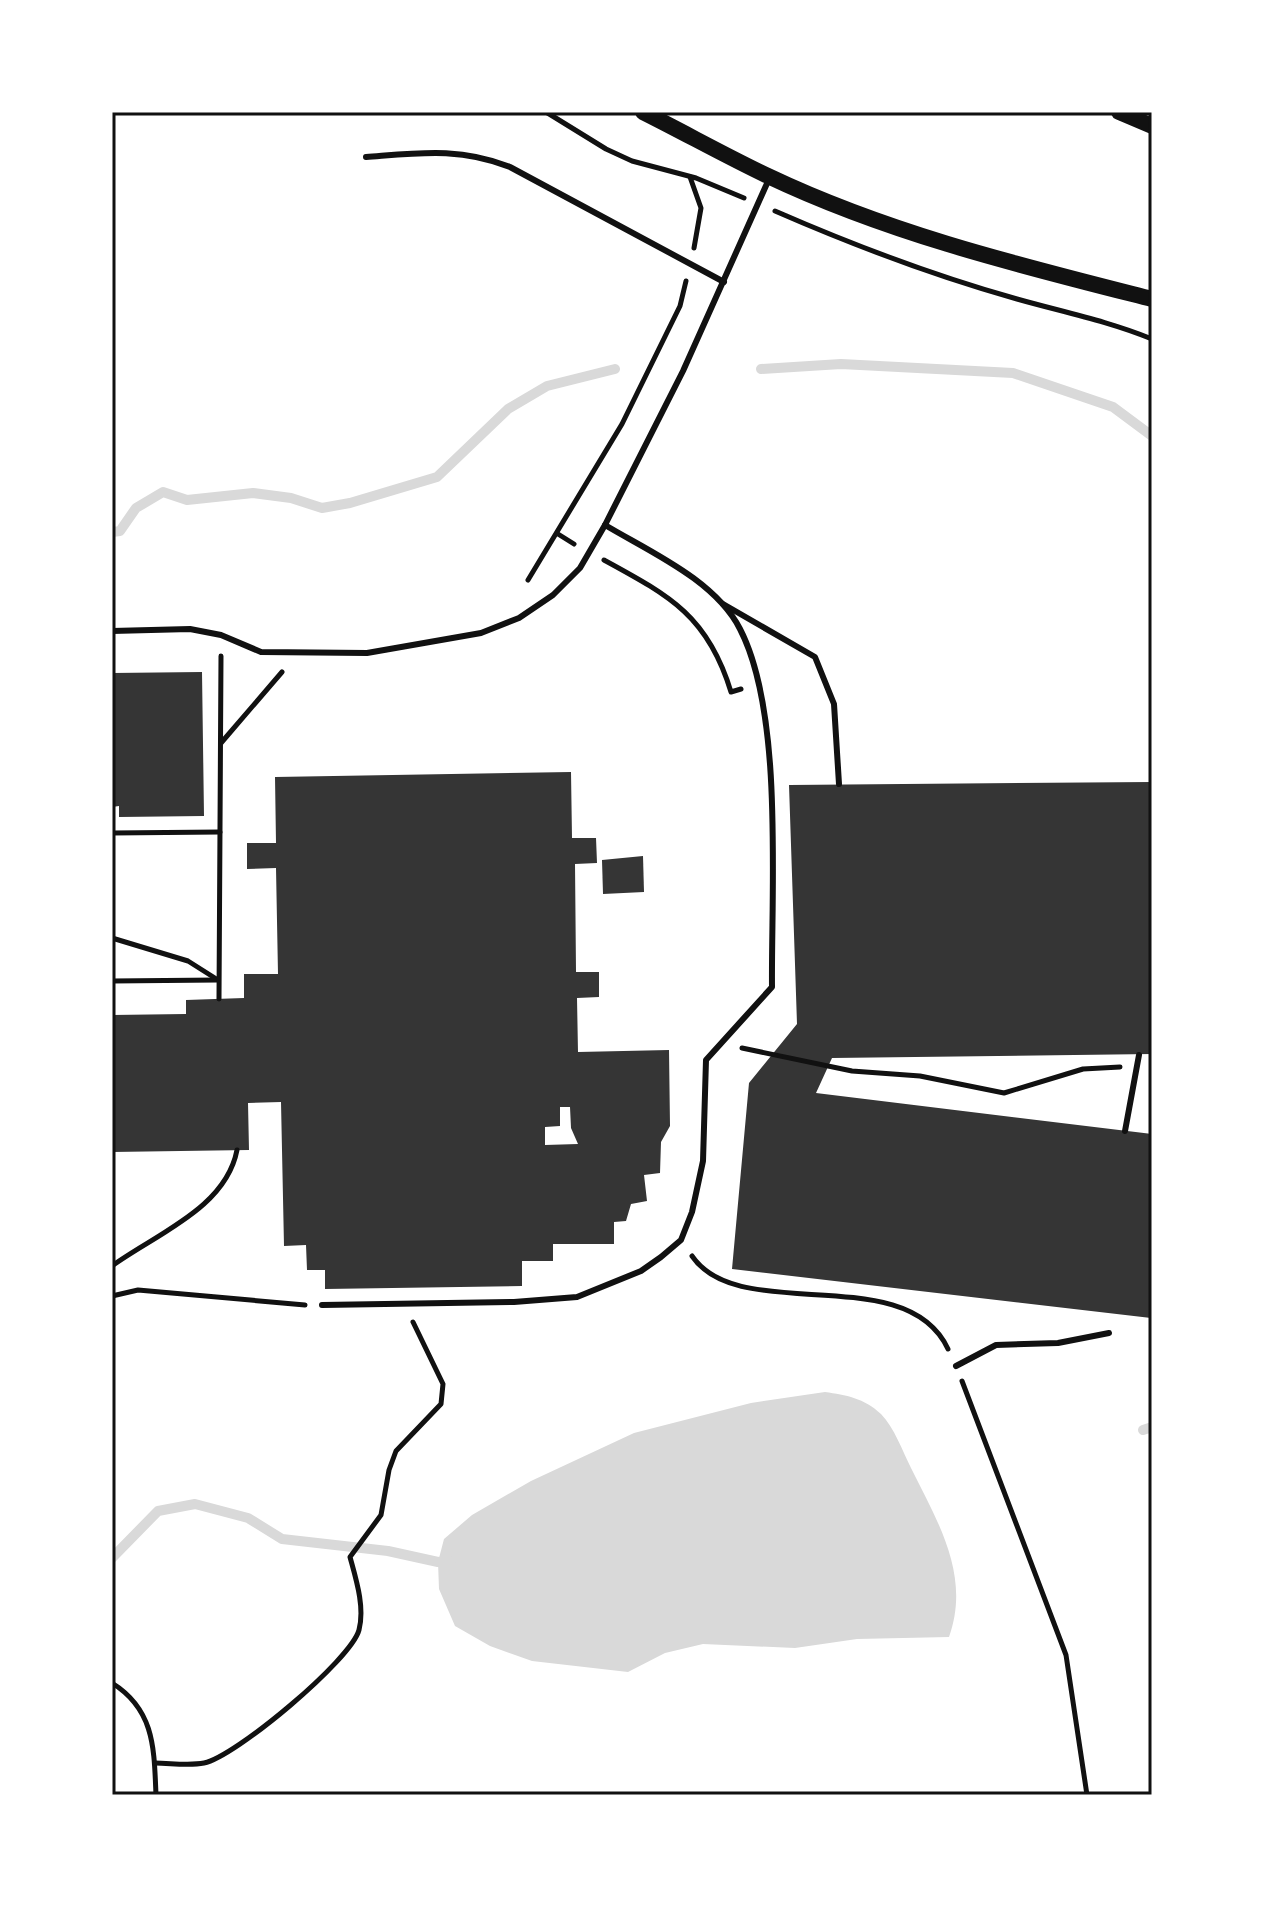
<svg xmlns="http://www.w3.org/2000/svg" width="1264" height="1907" viewBox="0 0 1264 1907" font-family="'Archivo Narrow',sans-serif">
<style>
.water{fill:#d9d9d9}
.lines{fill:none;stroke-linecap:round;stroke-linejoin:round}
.stream{stroke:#d9d9d9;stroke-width:10}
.building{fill:#353535;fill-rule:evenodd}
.path{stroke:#111;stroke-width:5}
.service{stroke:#111;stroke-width:6}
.secondary{stroke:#111;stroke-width:16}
.neatline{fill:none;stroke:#111;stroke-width:3}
</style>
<rect width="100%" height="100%" fill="#fff"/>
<!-- water -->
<path class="water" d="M825,1392c21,3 39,6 56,22 13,13 22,38 30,54 27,54 60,108 38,169l-92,2 -62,9 -92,-4 -38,9 -37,19 -96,-11 -42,-15 -35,-20 -16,-37 -1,-27 6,-23 28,-24 59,-34 103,-48 117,-30z"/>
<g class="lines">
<!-- stream -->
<g class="stream">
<path d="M761,369l80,-5 172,9 100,34 39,29"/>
<path d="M112,532l8,-1 16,-23 27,-16 24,8 66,-7 38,5 31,10 28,-5 87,-26 71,-68 39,-23 68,-17"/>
<path d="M1143,1430l9,-3"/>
<path d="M112,1558l46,-47 37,-7 53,14 34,21 106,12 50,11 13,-1"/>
</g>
</g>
<!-- building -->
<g class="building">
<path d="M202,672l2,144 -85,1v-11l-7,1v-134z"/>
<path d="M571,772l1,66h24l1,25 -22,1 1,108h23v25l-22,1 1,54 91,-2 1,76 -9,16 -1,31 -16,2 3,26 -16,3 -5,17 -12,1v22h-61v17h-31v25l-197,3v-19h-18l-1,-25 -22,1 -3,-144 -33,1 1,47 -137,2v-137l74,-1v-14l58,-2v-24h34l-2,-106 -29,1v-26h29l-1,-66zM560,1107h10l1,21 7,16 -33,1v-18l15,-1z"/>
<path d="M1152,782v272l-320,4 -16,35 336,41 -1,184 -419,-49 17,-186 48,-59 -8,-239z"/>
<path d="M643,856l1,36 -41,2 -1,-34z"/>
</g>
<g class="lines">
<!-- path -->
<g class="path">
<path d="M546,112l60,37 26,12 64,17 48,20"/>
<path d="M690,177l11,31 -7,40"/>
<path d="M775,211c78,34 160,65 242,88 46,13 91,22 135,40"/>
<path d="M558,534l16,10"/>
<path d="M604,560c66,36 104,56 127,132l10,-3"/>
<path d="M528,580l94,-156 58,-118 6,-25"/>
<path d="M221,743l61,-71"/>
<path d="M112,833l108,-1"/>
<path d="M112,938l76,23 30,19"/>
<path d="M112,981l106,-1"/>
<path d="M219,999l2,-343"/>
<path d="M742,1048l110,23 68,5 84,17 79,-24 37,-2"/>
<path d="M692,1256c47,70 214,3 256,93"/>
<path d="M112,1266c44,-32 114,-58 125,-116"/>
<path d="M112,1296l26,-6 167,15"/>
<path d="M962,1381l104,274 21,140"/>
<path d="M112,1683c43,27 42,66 44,112"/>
<path d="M155,1763c15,0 34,3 49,0 31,-6 147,-103 155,-133 6,-23 -3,-51 -9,-73l31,-42 8,-45 7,-19 45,-47 2,-20 -30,-62"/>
</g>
<!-- service -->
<g class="service">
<path d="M366,157c53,-4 94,-10 144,10l214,115"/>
<path d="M723,604l92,53 19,47 5,80"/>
<path d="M112,631l78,-2 31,6 40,17 106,1 114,-20 38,-15 34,-23 27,-27 25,-43 78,-154 86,-192"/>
<path d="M1125,1131l14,-76"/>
<path d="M322,1305l192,-3 63,-5 64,-26 20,-14 20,-17 11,-28 11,-51 3,-101 66,-73c-1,-97 12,-273 -32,-358 -25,-49 -90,-77 -135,-104"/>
<path d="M956,1366l40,-21 62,-2 51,-10"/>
</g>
<!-- secondary -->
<g class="secondary">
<path d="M643,112c42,21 83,44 125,64 122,58 254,90 384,123"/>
<path d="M1119,112l33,14"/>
</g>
</g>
<!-- border -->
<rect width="1264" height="1907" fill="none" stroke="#ffffff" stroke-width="228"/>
<rect x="114" y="114" width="1036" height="1679" class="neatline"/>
</svg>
